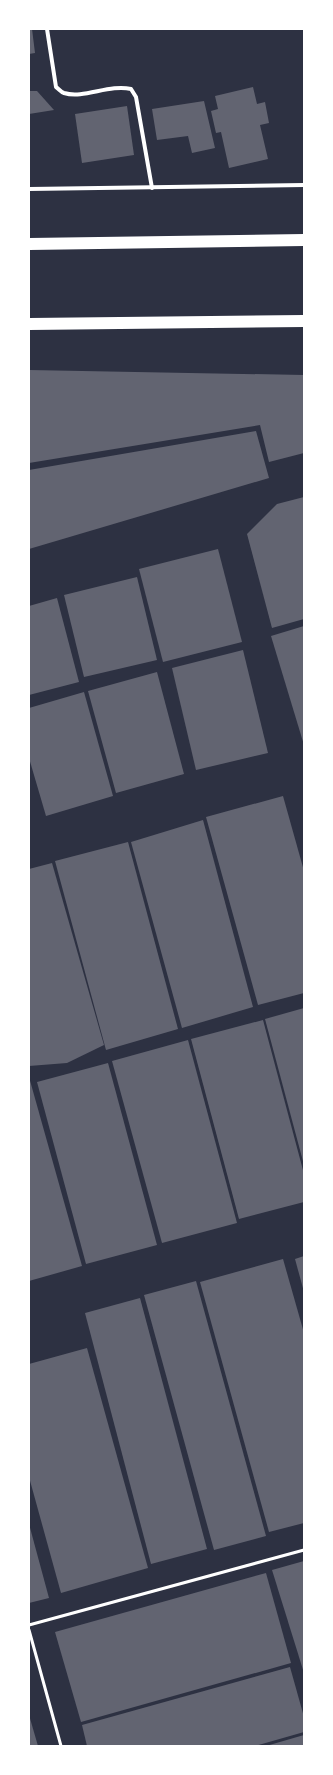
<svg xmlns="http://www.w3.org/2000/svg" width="333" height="1775" viewBox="0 0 333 1775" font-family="'Source Serif 4',serif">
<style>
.building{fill:#626471}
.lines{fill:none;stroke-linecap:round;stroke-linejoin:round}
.service{stroke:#fff;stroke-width:3}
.minor{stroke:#fff;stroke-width:4}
.motorway{stroke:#fff;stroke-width:12}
</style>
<rect width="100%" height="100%" fill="#2d3142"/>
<!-- building -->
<g class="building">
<path d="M29,29h3l3,24 -6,1z"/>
<path d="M253,87l4,17 8,-2 4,21 -9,2 8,34 -39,9 -8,-36 -5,1 -5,-22 7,-2 -3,-13z"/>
<path d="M29,91h8l17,19 -25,4z"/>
<path d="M204,101l11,47 -23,5 -4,-17 -31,4 -5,-31z"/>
<path d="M127,106l7,49 -52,8 -7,-49z"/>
<path d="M29,370l275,5v78l-35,9 -9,-37 -231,38z"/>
<path d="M256,431l13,47 -240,71v-79z"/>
<path d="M304,497v122l-32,9 -25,-94 30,-30z"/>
<path d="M218,549l24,93 -79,20 -24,-93z"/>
<path d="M137,577l20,83 -73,17 -20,-82z"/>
<path d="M57,598l22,84 -50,13v-89z"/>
<path d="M304,626v119l-33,-109z"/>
<path d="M243,650l25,103 -72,17 -24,-102z"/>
<path d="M157,672l27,102 -68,19 -28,-102z"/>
<path d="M84,692l29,104 -67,20 -17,-58v-50z"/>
<path d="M283,796l21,75v122l-46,12 -52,-188z"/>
<path d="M203,820l50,187 -71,21 -51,-186z"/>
<path d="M128,842l50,187 -72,21 -51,-189z"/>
<path d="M52,863l52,182 -37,18 -38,3v-197z"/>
<path d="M304,1008v157l-39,-146z"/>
<path d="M263,1020l41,154v28l-65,17 -48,-180z"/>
<path d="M188,1040l49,183 -75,20 -50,-182z"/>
<path d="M108,1063l49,182 -71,19 -49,-182z"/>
<path d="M29,1077l53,189 -53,15z"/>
<path d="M304,1256v36l-9,-33z"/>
<path d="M283,1259l21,74v190l-35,9 -69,-250z"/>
<path d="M196,1281l70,255 -52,14 -70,-255z"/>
<path d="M140,1298l67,251 -56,15 -66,-251z"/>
<path d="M87,1348l61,220 -87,25 -32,-116v-113z"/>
<path d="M29,1524l20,74 -20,5z"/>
<path d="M304,1561v112l-32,-103z"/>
<path d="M266,1573l25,90 -210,59 -26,-90z"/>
<path d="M290,1667l14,50v15l-49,14h-168l-5,-21z"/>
<path d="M29,1715l9,31h-9z"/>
<path d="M304,1735v11h-38z"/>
</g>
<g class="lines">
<!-- service -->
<g class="service">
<path d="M29,1625l275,-75"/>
<path d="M29,1630l32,116"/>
</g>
<!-- minor -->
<g class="minor">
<path d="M47,29l9,58c3,2 5,5 8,6 20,6 45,-9 67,-4l5,8 16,91"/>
<path d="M29,189l275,-4"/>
</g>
<!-- motorway -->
<g class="motorway">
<path d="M29,244l275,-4"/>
<path d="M29,324l275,-3"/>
</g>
</g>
<!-- border -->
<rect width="333" height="1775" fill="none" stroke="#ffffff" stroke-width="60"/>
</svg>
